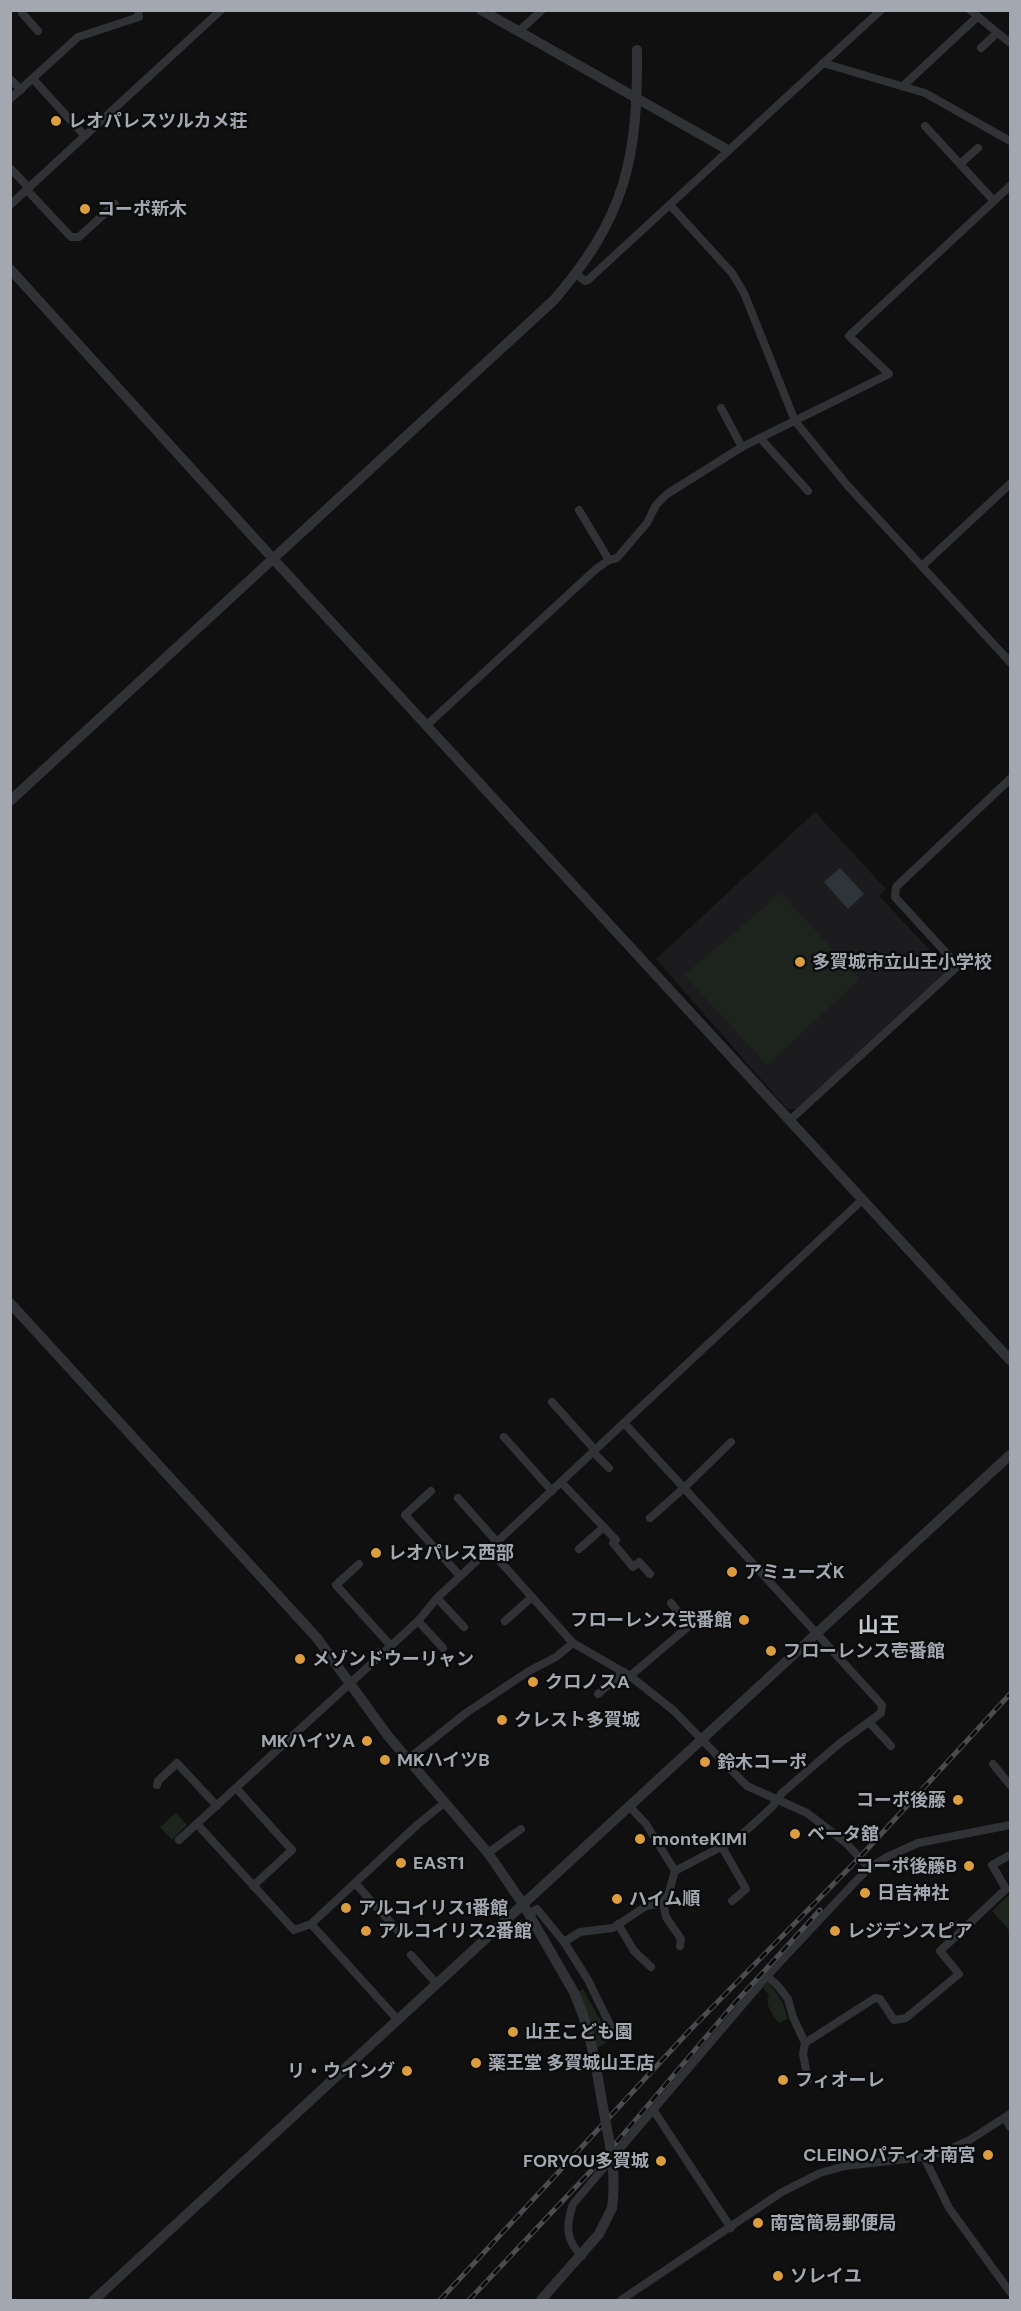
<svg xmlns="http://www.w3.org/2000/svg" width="1021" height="2311" viewBox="0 0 1021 2311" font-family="'DM Sans','Noto Sans JP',sans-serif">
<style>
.built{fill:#1c1c1e}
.green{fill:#1d231d}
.water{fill:#2d353a}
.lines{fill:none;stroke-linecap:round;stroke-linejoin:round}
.minor{stroke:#313236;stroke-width:8}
.tertiary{stroke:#313236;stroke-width:10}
.rail-casing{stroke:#4b4c50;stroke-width:5}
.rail{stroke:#0b0b0c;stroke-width:3;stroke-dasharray:9;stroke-linecap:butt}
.tertiary-bridge{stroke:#313236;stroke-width:10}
.poi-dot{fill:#db9d3e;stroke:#0b0b0c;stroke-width:2}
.labels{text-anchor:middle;stroke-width:4.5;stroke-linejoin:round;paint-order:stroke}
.poi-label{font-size:18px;font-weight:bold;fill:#a3a8b0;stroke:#0b0b0c;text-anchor:start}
.quarter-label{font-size:21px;font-weight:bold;fill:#c3c6cd;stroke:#0b0b0c}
</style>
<rect width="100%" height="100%" fill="#101011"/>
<!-- built -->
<path class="built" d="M815,812l71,77 -7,7 65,69v8l-148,136h-9l-131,-150z"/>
<!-- green -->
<g class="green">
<path d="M781,893l79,86 -93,86 -83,-90z"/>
<path d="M176,1813l11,12 -15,15 -12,-13z"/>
<path d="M1010,1894v34l-1,2 -17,-19z"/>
<path d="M767,1982c11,11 17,22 21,37l-9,4c-6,-8 -15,-18 -10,-28l-6,-7z"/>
<path d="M583,1989l28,50 -22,15 -5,-23 -14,-34z"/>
</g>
<!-- water -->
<path class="water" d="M840,868l24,26 -16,15 -24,-27z"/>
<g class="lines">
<!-- minor -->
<g class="minor">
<path d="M22,10v3l16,18"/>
<path d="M970,10l40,33"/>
<path d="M518,32l24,-22"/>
<path d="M981,48l16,-15"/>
<path d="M823,63l102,30 85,48"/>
<path d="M10,79l11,11"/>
<path d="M33,79l52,57"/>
<path d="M903,86l73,-68"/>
<path d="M10,99l68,-62 61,-20 -1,-7"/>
<path d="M925,126l69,75"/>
<path d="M960,164l18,-16"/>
<path d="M10,168l19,20"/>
<path d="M27,190l44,47h8l36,-33"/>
<path d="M10,205l211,-195"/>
<path d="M670,205l62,68 12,20 51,128 52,64 163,177"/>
<path d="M576,274l9,7 3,-1 293,-270"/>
<path d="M721,408l21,39"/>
<path d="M760,438l48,53"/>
<path d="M579,510l30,50"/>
<path d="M922,566l88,-82"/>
<path d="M427,725l169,-156 13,-9 8,-2 30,-35 9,-18 11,-11 75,-47 147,-73 -40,-38 161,-150"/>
<path d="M790,1120l168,-154 -63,-69 1,-10 114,-108"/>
<path d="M552,1402l43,48"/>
<path d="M624,1423l60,65 -34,30"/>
<path d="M504,1437l48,54"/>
<path d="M593,1452l16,16"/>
<path d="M561,1482l55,58 -3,3 20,24 6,-5 11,12"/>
<path d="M431,1491l-26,24 55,61"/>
<path d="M458,1498l39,44"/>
<path d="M489,1549l84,94 57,33 43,34 74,76 60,27 39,30 23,25"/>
<path d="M579,1549l25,-22"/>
<path d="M359,1564l-23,21 55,61"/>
<path d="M437,1598l27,29"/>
<path d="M418,1621l25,27"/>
<path d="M505,1621l27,-24"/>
<path d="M630,1676l59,-50 -18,-23"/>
<path d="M598,1694l26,-22"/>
<path d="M869,1722l22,24"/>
<path d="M407,1760l59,-47 63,-42 27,-14 17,-14"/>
<path d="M993,1764l17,21"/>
<path d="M157,1785l1,-4 19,-18 40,43"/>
<path d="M236,1788l56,62 -39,36"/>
<path d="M197,1824l97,106 17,-6 86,95"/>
<path d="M179,1840l239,-219 19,-23 425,-398"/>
<path d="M722,1847l24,42 -14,12"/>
<path d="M488,1853l33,-24"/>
<path d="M675,1871l63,-33 34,-31 10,-14 58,-50 41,-30 1,-8 -198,-217 47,-46"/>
<path d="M355,1883l45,50"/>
<path d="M663,1903l3,14 15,22 -1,7"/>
<path d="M529,1914l8,-5 27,33 16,-10 33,-4 33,-22 17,-3 6,-11 6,-21 -29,-47 -17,-18"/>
<path d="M311,1924l106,-99 27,-22"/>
<path d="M618,1924l16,27 17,16"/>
<path d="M564,1942l24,38 27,55"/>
<path d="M411,1955l25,28"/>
<path d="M767,1976l11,10 10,13 5,18 12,26 -2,11 5,26"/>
<path d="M805,2043l70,-45 5,1 14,21 12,-2 53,-44 -19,-23 66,-62 -14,-24 18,-10"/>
<path d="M654,2111l77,117"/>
<path d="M1005,2117l5,10"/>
<path d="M924,2157l25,51 61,84"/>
<path d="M582,2256c-17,-16 -16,-31 -9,-52l194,-228 87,-93 15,-15 18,-11 31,-14 92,-18"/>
<path d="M621,2300l161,-108 38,-19 25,-7 79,-9 19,-5 25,-11 42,-27"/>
</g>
<!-- tertiary -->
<g class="tertiary">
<path d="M481,10l247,140"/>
<path d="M10,269l256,282 744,809"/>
<path d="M10,801l544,-501c72,-84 84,-141 83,-250"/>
<path d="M10,1303l307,335 71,98 100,117 35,51 52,90"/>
<path d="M94,2300l916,-845"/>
<path d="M541,2300l58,-66 13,-26"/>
</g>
<defs>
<g id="rail">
<path d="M440,2300l250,-270 170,-173 150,-163"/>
<path d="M469,2300l136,-144 129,-152 86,-94"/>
</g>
</defs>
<!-- rail casing -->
<use href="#rail" class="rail-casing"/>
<!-- rail -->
<use href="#rail" class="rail"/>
<!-- tertiary-bridge -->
<path class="tertiary-bridge" d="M575,1994c16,36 21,74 28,113 6,34 14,66 9,101"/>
</g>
<!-- markers -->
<g class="poi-dot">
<circle cx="56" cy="121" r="6"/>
<circle cx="85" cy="209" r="6"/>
<circle cx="800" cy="962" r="6"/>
<circle cx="376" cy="1553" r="6"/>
<circle cx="732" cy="1572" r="6"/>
<circle cx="744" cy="1620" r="6"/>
<circle cx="771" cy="1651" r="6"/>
<circle cx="300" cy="1659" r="6"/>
<circle cx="533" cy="1682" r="6"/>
<circle cx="502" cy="1720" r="6"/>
<circle cx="367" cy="1741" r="6"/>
<circle cx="385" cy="1760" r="6"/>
<circle cx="705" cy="1762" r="6"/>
<circle cx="958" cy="1800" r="6"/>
<circle cx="795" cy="1834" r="6"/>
<circle cx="640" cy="1839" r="6"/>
<circle cx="401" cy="1863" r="6"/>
<circle cx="969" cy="1866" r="6"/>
<circle cx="865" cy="1893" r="6"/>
<circle cx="617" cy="1899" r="6"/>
<circle cx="346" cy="1908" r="6"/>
<circle cx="366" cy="1931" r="6"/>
<circle cx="835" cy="1931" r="6"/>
<circle cx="513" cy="2032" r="6"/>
<circle cx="476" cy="2063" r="6"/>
<circle cx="407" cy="2071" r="6"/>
<circle cx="783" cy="2080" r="6"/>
<circle cx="988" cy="2155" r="6"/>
<circle cx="661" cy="2161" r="6"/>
<circle cx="758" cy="2223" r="6"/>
<circle cx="778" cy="2276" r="6"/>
</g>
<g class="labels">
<!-- poi labels -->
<g class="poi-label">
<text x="68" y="127">レオパレスツルカメ荘</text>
<text x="97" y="215">コーポ新木</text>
<text x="812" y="968">多賀城市立山王小学校</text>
<text x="388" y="1559">レオパレス西部</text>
<text x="744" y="1578">アミューズK</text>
<text x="732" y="1626" text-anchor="end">フローレンス弐番館</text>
<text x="783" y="1657">フローレンス壱番館</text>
<text x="312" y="1665">メゾンドウーリャン</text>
<text x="545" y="1688">クロノスA</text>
<text x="514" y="1726">クレスト多賀城</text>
<text x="355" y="1747" text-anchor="end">MKハイツA</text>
<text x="397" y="1766">MKハイツB</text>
<text x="717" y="1768">鈴木コーポ</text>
<text x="946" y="1806" text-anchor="end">コーポ後藤</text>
<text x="807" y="1840">ベータ舘</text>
<text x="652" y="1845">monteKIMI</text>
<text x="413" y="1869">EAST1</text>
<text x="957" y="1872" text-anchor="end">コーポ後藤B</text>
<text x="877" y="1899">日吉神社</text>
<text x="629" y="1905">ハイム順</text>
<text x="358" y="1914">アルコイリス1番館</text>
<text x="378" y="1937">アルコイリス2番館</text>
<text x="847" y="1937">レジデンスピア</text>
<text x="525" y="2038">山王こども園</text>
<text x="488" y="2069">薬王堂 多賀城山王店</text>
<text x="395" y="2077" text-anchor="end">リ・ウイング</text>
<text x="795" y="2086">フィオーレ</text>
<text x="976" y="2161" text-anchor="end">CLEINOパティオ南宮</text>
<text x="649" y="2167" text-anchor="end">FORYOU多賀城</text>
<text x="770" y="2229">南宮簡易郵便局</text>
<text x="790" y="2282">ソレイユ</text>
</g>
<!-- quarter labels -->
<g class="quarter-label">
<text x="879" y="1632">山王</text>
</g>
</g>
<!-- border -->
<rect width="1021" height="2311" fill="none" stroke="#a3a8b0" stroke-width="24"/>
</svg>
